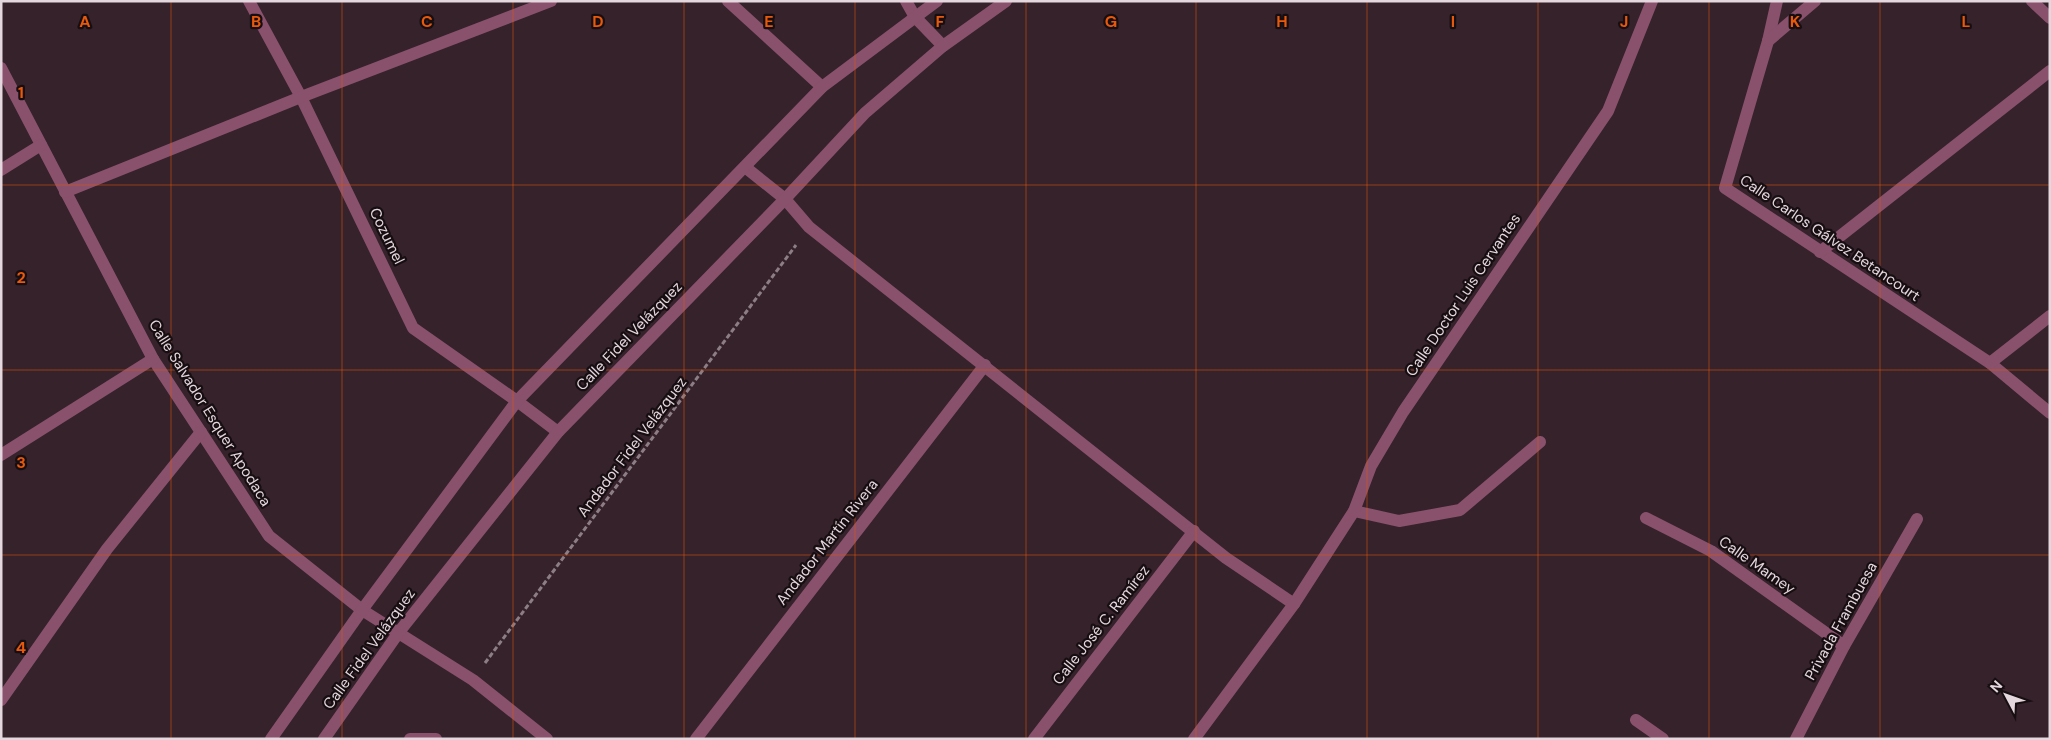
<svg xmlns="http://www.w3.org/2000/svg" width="2051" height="740" viewBox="0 0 2051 740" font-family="'DM Sans',sans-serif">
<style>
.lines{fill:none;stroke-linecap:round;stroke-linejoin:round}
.path{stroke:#8d7d85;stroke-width:3;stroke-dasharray:5 2.5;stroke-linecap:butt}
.minor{stroke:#89516c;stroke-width:12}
.grid{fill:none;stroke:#e8590c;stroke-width:1;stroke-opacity:0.55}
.labels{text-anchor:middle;stroke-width:4.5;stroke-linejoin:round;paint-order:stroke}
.street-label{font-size:15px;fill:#e4d7dd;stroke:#170e12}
.grid-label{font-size:16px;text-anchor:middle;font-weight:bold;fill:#e8590c;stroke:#170e12;stroke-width:4.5;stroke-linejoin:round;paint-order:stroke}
</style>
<rect width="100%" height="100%" fill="#35222b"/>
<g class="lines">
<!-- path -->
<path class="path" d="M485,663l311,-418"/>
<!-- minor -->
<g class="minor">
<path d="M249,1l52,96 112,231 104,73 41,31"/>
<path d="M728,1l94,86"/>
<path d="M906,1l9,16 28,29"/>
<path d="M1777,1l-9,40 -43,147 265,175 60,50"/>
<path d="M2032,1l18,17"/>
<path d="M1768,41l47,-40"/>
<path d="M1,68l152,291 116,177 93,74 111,70 74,59"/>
<path d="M745,167l40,32 24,28 417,331 68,46"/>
<path d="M1,170l40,-25"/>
<path d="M65,192l236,-95 250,-96"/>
<path d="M1820,252l230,-181"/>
<path d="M1990,363l60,-47"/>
<path d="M1,455l152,-96"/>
<path d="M1354,511l45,10 61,-11 80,-68"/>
<path d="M1646,518l65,33 133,95"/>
<path d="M1,700l106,-151 94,-117"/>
<path d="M1636,720l27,19"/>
<path d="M271,739l91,-129 155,-209 305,-314 115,-86"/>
<path d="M324,739l75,-107 159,-200 227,-233 80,-86 78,-67 63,-45"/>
<path d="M410,739h26"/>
<path d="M696,739l289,-374"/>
<path d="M1034,739l160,-208"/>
<path d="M1194,739l100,-135 60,-93 17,-45 32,-54 205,-301 44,-110"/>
<path d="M1796,739l48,-93 73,-127"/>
</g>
</g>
<!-- grid -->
<path class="grid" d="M171,1v738M342,1v738M513,1v738M684,1v738M855,1v738M1026,1v738M1196,1v738M1367,1v738M1538,1v738M1709,1v738M1880,1v738M1,185h2049M1,370h2049M1,555h2049"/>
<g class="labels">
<!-- street labels -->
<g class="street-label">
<text transform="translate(387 236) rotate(64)" y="5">Cozumel</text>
<text transform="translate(1830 238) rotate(34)" y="5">Calle Carlos Gálvez Betancourt</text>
<text transform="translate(1463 295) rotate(-56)" y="5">Calle Doctor Luis Cervantes</text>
<text transform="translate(629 336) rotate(-46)" y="5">Calle Fidel Velázquez</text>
<text transform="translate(210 413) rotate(58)" y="5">Calle Salvador Esquer Apodaca</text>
<text transform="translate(632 447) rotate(-53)" y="5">Andador Fidel Velázquez</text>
<text transform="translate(827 542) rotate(-52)" y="5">Andador Martín Rivera</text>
<text transform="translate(1757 565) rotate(35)" y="5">Calle Mamey</text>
<text transform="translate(1841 621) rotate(-61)" y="5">Privada Frambuesa</text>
<text transform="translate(1101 625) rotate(-52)" y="5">Calle José C. Ramírez</text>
<text transform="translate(369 649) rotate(-54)" y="5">Calle Fidel Velázquez</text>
</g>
</g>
<g class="grid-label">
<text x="85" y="27">A</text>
<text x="256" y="27">B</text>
<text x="427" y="27">C</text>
<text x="598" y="27">D</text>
<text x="769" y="27">E</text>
<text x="940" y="27">F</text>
<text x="1111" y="27">G</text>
<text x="1282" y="27">H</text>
<text x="1453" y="27">I</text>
<text x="1624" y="27">J</text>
<text x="1795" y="27">K</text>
<text x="1966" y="27">L</text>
<text x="21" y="98">1</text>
<text x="21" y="283">2</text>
<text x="21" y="468">3</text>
<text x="21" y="653">4</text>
</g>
<!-- border -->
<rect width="2051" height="740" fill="none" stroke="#e4d7dd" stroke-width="5"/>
<!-- north arrow -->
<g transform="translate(2006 695) rotate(311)" stroke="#170e12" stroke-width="4" paint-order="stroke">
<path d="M0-4L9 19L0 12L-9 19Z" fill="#e4d7dd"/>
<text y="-8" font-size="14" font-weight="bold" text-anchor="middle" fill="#e4d7dd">N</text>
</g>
</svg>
